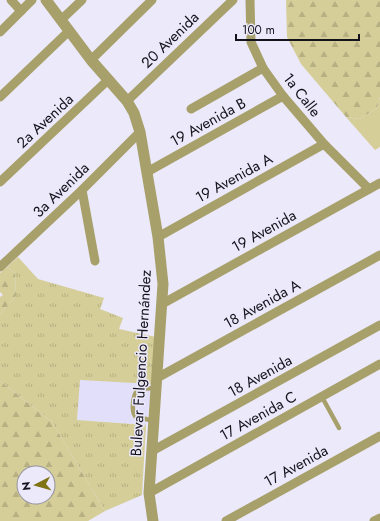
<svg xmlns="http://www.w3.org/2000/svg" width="380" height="521" viewBox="0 0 380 521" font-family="Jost,sans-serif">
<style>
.built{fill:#e2dffb}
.grass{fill:url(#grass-tufts)}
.forest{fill:url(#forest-firs);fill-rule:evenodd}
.park{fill:#d5ce99}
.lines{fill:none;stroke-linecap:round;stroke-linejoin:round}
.service{stroke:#a8a06a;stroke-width:4.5}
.minor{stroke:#a8a06a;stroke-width:9}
.tertiary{stroke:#a8a06a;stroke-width:11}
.labels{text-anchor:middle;stroke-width:3;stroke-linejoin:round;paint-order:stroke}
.street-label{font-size:15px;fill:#14121b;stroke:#ebe9fa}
</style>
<defs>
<pattern id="grass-tufts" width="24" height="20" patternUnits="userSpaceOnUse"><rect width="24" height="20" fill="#d5ce99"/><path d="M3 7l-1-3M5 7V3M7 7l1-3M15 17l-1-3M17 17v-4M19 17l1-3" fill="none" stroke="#b6b083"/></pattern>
<pattern id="forest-firs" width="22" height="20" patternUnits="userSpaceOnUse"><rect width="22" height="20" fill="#d5ce99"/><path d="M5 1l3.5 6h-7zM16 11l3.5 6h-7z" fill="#b6b083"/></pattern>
</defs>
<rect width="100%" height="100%" fill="#ebe9fa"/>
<!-- built -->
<path class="built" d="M80,379l72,5 -6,41 -69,-5z"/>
<!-- grass -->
<path class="grass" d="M18,257l20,22 66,19 -4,11 23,9 -4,11 37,8 -4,47 -72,-4 -3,40 69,5 -4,70 -37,16 -53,-89 -52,-41v-67l16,-18 -1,-23 -8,-6z"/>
<!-- forest -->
<g class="forest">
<path d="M286,0h94v97l-3,11 -17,11 -14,-2 -45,-53 -14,-27z"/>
<path d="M7,267l8,6 1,23 -16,18v-17l3,-2 -3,-3v-19z"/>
<path d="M0,381l52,41 53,89 -17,10h-88zM24,473h24v24h-24z"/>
</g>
<!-- park -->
<path class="park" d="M380,97v50l-5,3 -29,-33 14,2 17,-11z"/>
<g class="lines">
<!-- service -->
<g class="service">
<path d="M322,397l17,31"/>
<path d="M153,421l-18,-5c-4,-6 -2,-21 3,-27l18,-1"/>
</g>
<!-- minor -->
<g class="minor">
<path d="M11,0l10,11"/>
<path d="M250,0l1,42 12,26 20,28 41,48 45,45"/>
<path d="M61,20l21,-20"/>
<path d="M0,32l32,-32"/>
<path d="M91,60l61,-60"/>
<path d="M0,97l69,-66"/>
<path d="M127,101l106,-101"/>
<path d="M191,109l72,-41"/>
<path d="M147,172l136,-76"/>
<path d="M0,182l109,-103"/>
<path d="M82,190l13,71"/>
<path d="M158,237l166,-93"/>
<path d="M0,267l82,-77 58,-58"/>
<path d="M162,304l218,-121"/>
<path d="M157,378l223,-123"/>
<path d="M152,451l228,-126"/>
<path d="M149,493l231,-129"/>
<path d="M226,521l154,-85"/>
<path d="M374,521l6,-3"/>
</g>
<!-- tertiary -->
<path class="tertiary" d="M46,0l45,60 36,41 7,12 6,19 18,105 5,47 -14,209 4,28"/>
</g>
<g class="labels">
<!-- street labels -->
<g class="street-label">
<text transform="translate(170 40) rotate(-44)" y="5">20 Avenida</text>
<text transform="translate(302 95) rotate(52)" y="5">1a Calle</text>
<text transform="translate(45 121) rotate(-43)" y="5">2a Avenida</text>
<text transform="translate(208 122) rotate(-29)" y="5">19 Avenida B</text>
<text transform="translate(234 178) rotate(-29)" y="5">19 Avenida A</text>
<text transform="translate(61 190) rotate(-44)" y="5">3a Avenida</text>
<text transform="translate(264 231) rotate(-29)" y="5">19 Avenida</text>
<text transform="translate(262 304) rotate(-29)" y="5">18 Avenida A</text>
<text transform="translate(141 363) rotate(-87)" y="5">Bulevar Fulgencio Hernández</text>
<text transform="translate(260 376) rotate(-29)" y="5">18 Avenida</text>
<text transform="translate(258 416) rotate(-29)" y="5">17 Avenida C</text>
<text transform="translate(296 466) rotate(-29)" y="5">17 Avenida</text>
</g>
</g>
<!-- north arrow -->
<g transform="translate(36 485) rotate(264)"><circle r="19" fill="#ebe9fa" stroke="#9593a1"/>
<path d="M0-3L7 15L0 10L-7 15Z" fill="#7f7314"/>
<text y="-6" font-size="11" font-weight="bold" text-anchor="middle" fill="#14121b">N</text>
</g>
<!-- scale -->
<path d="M236 34v6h123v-6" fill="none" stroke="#14121b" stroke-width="2"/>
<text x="242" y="34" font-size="12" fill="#14121b" stroke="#ebe9fa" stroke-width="3" paint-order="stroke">100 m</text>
</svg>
